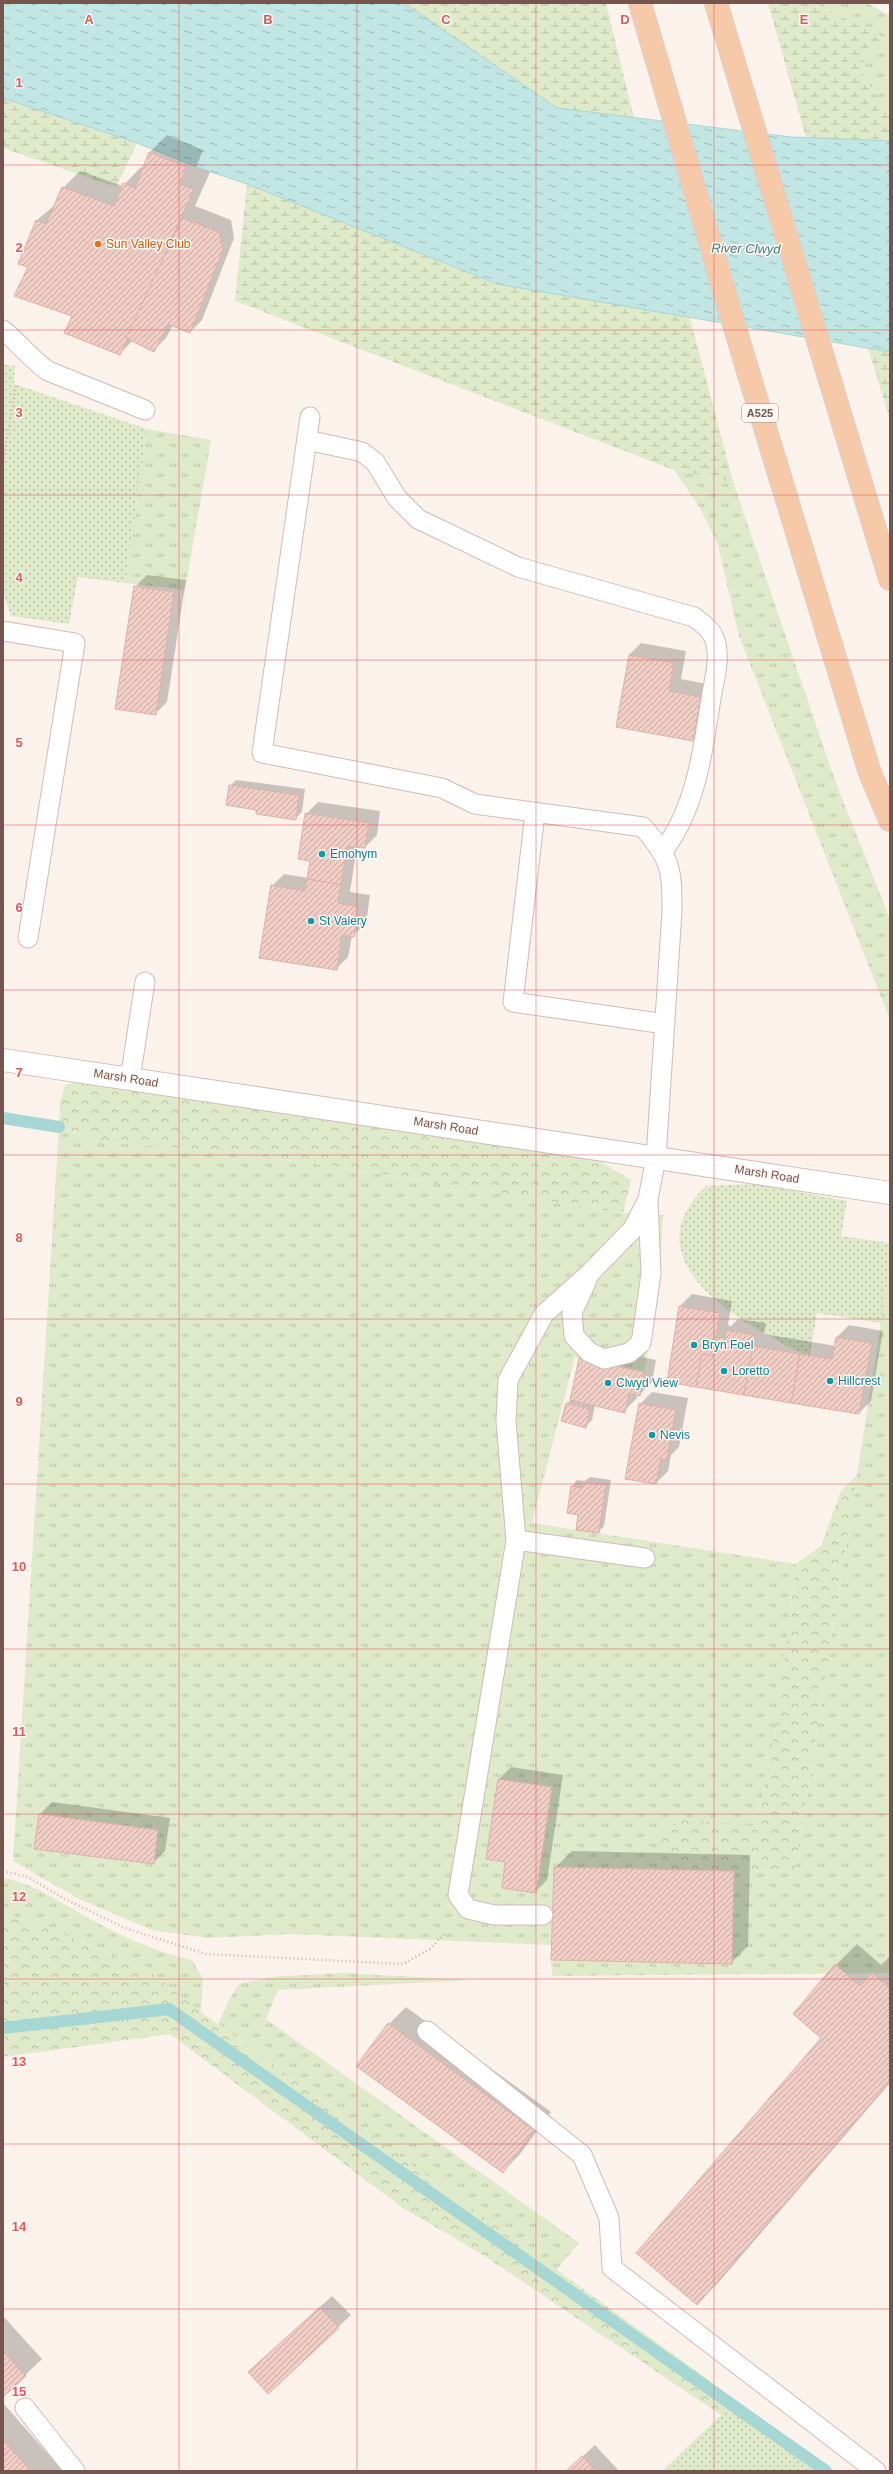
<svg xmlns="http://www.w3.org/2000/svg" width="893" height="2474" viewBox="0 0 893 2474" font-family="Arial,sans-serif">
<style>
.grass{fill:url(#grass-tufts)}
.forest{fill:url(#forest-crowns)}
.wetland{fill:url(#wetland-marsh)}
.garden{fill:url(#garden-dots)}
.water{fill:url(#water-ripples);stroke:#a7d7d4}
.shadow{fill:#0003}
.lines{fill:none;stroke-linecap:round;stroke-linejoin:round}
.stream{stroke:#a7d7d4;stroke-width:12}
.building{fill:url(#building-hatch);stroke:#e2b0a6}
.lane-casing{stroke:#d1bbb4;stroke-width:21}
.street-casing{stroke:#d1bbb4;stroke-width:24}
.primary-casing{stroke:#d9cfce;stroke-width:24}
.path{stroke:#d6afa7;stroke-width:2.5;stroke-dasharray:1 3;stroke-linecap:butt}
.lane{stroke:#fff;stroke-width:19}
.street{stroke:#fff;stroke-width:22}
.primary{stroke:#f6c9a9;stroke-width:22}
.grid{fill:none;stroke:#df5a59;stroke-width:1;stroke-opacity:0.55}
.food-dot{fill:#e8710a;stroke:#fef7f3;stroke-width:1.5}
.culture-dot{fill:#0f9aa8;stroke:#fef7f3;stroke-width:1.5}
.labels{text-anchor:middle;stroke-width:3;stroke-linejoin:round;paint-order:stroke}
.shield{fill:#fef7f3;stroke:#a08680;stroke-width:1}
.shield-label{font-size:11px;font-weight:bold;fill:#77554f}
.food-label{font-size:12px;fill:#c56008;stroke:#fef7f3;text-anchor:start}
.culture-label{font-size:12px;fill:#0d838f;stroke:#fef7f3;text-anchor:start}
.street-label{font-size:12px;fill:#77554f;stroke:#fef7f3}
.water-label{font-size:13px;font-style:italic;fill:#427b78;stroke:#fef7f3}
.grid-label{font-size:13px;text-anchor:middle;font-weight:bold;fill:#df5a59;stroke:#fef7f3;stroke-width:3;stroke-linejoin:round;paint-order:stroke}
</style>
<defs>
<pattern id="grass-tufts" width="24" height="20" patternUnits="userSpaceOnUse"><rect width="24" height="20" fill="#deeaca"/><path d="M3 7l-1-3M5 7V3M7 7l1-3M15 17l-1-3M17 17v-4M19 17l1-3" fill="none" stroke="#b9c0a6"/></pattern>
<pattern id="forest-crowns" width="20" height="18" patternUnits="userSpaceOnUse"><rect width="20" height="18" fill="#deeaca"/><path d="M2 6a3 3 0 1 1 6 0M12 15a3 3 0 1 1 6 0" fill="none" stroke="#b9c0a6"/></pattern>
<pattern id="wetland-marsh" width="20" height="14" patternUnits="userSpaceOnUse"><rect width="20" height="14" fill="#deeaca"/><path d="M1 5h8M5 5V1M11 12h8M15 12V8" fill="none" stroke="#b9c0a6"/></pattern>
<pattern id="garden-dots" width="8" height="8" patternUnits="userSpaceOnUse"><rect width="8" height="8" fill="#deeaca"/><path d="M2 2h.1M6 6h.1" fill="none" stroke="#b9c0a6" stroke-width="1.8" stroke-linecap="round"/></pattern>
<pattern id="water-ripples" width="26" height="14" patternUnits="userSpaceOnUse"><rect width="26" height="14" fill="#c1e6e3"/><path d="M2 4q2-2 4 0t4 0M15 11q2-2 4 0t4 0" fill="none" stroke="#a2bdba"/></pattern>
<pattern id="building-hatch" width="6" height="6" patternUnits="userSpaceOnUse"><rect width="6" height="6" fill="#f0cdc5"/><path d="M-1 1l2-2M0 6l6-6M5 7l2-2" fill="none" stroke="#c7a9a2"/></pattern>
</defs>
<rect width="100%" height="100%" fill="#fcf2ec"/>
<!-- grass -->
<g class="grass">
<path d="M814,3h53l23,13v100l-27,-40 1,-20 18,-19z"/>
<path d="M147,429l64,11 -26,150 -60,-7z"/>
<path d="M674,470l59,12 103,301 54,136v101l-151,-384 -21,-91 -18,-37z"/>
<path d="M59,1127l41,15 118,9 119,16 286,46 40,2 -4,74 -15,83 -69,-15 -43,166 264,41 -21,170 -28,136 -6,1 54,-1 95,-605v708l-338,3 -1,-16 108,-91 -105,-2 -3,78 -261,-11 -83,4 -55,-8 -73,-31 -66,-38z"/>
<path d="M3,1878c34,6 62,28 93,44 30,17 62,30 96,38l11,19 -2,33 -49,-39 -114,-50 -35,-8z"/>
<path d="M342,1973l130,7 -194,10 -12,29 313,224 -23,27 -338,-246 11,-24 10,-16 32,-7z"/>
</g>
<!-- forest -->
<g class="forest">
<path d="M78,1080l513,76 40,24 -8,33 -286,-46 -119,-16 -118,-9 -41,-15 1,-25 5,-16z"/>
<path d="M857,1475l-62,395 -61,1 -75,-2v-33l24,-16 73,6 19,-92 21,-170 25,-18 20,-55z"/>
<path d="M3,1915l35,8 114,50 49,39 538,390 -18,13 -241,-162 -77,-45 -233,-174 -167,23z"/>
</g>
<!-- wetland -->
<g class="wetland">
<path d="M404,3h202l28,115 -77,-10z"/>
<path d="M768,3h46l68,34 -18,19 -1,20 27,40v25l-84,-3z"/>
<path d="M3,98l134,45 -21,44 -113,-39z"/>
<path d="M247,184l250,100 193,33 43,165 -59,-12 -439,-169z"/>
<path d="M868,348l22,4v68z"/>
</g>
<!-- garden -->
<g class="garden">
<path d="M3,364l12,2 -1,18 133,45 -22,154 -47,-6 -9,47 -58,-8 -8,-23z"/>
<path d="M757,1184l90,17 -6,35 49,7v22l-9,58 -64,-10 -7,42c-16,-2 -30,-14 -44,-21 -57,-31 -125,-86 -60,-148z"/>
<path d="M739,2402l95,69h-172l59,-56z"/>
</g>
<!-- water -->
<path class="water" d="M3,3h401l153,105 234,29 99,4v211l-393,-68 -250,-100 -45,-15 -65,-26 -134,-45z"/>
<!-- shadow -->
<g class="shadow">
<path d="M167,135l36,15 -7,17 14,5 -15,34 36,14 3,18 -32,82 -12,12 -17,-7 -7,13 -12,12 -21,-10 -13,14 -47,-39 -44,-49 -10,-3 18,-43 19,-16 7,-16 17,-17 43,15 18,-19 3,1 6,-16z"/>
<path d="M147,575l39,5 -19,122 -12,12 -20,-127z"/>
<path d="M641,643l45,8 -5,28 31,6 -7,43 -12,12 -64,-85z"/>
<path d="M236,780l69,9 -3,23 -6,6 -39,-9 -27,-23z"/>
<path d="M318,802l62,9 -3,24 -12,12 -8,-1 -7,46 20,3 -4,29 -14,12 -4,21 -12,12 -64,-83 12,-12 24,4 3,-18 -5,-46z"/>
<path d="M692,1294l40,7 -4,24 3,1 7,-7 28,4 -2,11 72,12 1,-9 12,-12 34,6 -12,70 -12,12 -191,-32 12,-75z"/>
<path d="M592,1346l64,14 -4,22 -12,12h-2l-2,5 -12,12 -29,-6 -3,15 -6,6 -19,-22 4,-5 9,-41z"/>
<path d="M652,1392l36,6 -9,49 -8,8 -3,16 -12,12 -16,-79z"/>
<path d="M590,1477l21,3 -7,46 -6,6 -26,-46 5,-6 8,1z"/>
<path d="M511,1767l52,8 -16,105 -12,12 -28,-30 -8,-83z"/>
<path d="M52,1802l118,16 -5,33 -12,12 -113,-49z"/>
<path d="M572,1851l178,4 -2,91 -17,17 -176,-95z"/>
<path d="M857,1944l24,21 9,-9v127l-172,200 -21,21 126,-266 13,-73z"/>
<path d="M406,2007l145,105 -31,42 -17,17 -145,-105 31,-42z"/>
<path d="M332,2296l19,19 -83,77 -6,-32z"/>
<path d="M3,2316l39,43 -39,37z"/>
<path d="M3,2403l60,68h-60z"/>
<path d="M595,2445l24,26h-52z"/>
</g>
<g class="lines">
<!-- stream -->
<g class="stream">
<path d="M3,1118l56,9"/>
<path d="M3,2028l166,-19 657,462"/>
</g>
</g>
<!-- building -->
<g class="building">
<path d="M149,152l37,15 -6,17 14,5 -74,166 -56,-22 8,-17 -58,-20 14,-29 -10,-3 18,-44 10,4 16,-37 52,19 9,-23 12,5z"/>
<path d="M182,218l37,14 4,18 -33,83 -22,-9 -14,28 -28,-14z"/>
<path d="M134,586l40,6 -18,123 -41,-6z"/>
<path d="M629,655l45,8 -5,28 32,6 -8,44 -77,-14z"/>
<path d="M229,785l70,10 -3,25 -40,-6v-4l-30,-5z"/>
<path d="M305,813l64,10 -4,25 -18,-2 -6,39 -34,-6 3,-18 -12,-2z"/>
<path d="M307,879l34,6 -3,18 21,4 -5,30 -12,-2 -5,35 -78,-12 12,-73 34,6z"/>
<path d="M679,1306l41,7 -7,43 -11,-2 -6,33 -29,-5z"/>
<path d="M726,1330l29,5 -11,60 -48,-8 6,-33 11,2 3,-19 9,1z"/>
<path d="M836,1337l36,6 -13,71 -68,-11 9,-49 32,5z"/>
<path d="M753,1346l47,8 -9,49 -47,-8z"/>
<path d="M579,1358l65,14 -4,24 -11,-3 -4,20 -55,-13z"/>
<path d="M566,1403l24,6 -4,19 -25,-7z"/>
<path d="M639,1403l37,7 -9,50 -6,-1 -5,25 -31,-5z"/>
<path d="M583,1482l23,3 -7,48 -23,-3 2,-15 -11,-2 4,-27 11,2z"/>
<path d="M498,1779l54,8 -16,106 -34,-5 3,-26 -19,-3z"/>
<path d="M39,1814l119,16 -4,34 -120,-15z"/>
<path d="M554,1867l180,4 -2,93 -181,-4z"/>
<path d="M835,1964l25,22 12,-13 18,15v93l-193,224 -61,-52 185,-215 -28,-24z"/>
<path d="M388,2023l146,107 -31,43 -147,-107z"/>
<path d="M320,2307l19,21 -71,66 -20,-22z"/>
<path d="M3,2351l23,25 -23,21z"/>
<path d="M3,2439l8,10 -8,7z"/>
<path d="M11,2449l20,22h-28v-15z"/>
<path d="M582,2456l14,15h-30z"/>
</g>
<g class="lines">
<defs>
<g id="lane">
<path d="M3,330c16,13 28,29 45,41l97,39"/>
<path d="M310,417l-48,336 180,35 33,16 168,23c28,33 29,41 29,84l-16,247 -8,41 -15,30 -43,44 -46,41 -36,66 -2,41 10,119 -58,355 10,14 26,6h49"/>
<path d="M307,440l55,12 13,10 22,36 21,21 100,48 176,50c10,8 19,13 22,27 4,17 -2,37 -5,54 -8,53 -15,110 -48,153"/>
<path d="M3,631l72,12 -47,295"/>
<path d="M535,813l-22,189 152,22"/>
<path d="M130,1079l15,-97"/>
<path d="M587,1280l-15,33 2,23 15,16 15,7 25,-6 12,-10 10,-69 -3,-73"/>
<path d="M516,1540l129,18"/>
<path d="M427,2031l155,124 27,63 3,50 264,203"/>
<path d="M25,2408l50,63"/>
</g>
<path id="street" d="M3,1060l887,133"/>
<g id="primary">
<path d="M640,3l103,352 126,415 21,50"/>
<path d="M716,3l174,576"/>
</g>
</defs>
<!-- lane casing -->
<use href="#lane" class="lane-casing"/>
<!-- street casing -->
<use href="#street" class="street-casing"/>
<!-- primary casing -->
<use href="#primary" class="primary-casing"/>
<!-- path -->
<g class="path">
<path d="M887,3l3,1"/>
<path d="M3,462l13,-76"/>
<path d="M3,1871l25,6 35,21 62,30 81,26 197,10 27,-15 16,-17"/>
</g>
<!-- lane -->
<use href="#lane" class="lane"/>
<!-- street -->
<use href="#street" class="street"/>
<!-- primary -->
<use href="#primary" class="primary"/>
</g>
<!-- grid -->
<path class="grid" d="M179,3v2468M357,3v2468M536,3v2468M714,3v2468M3,165h887M3,330h887M3,495h887M3,660h887M3,825h887M3,990h887M3,1155h887M3,1319h887M3,1484h887M3,1649h887M3,1814h887M3,1979h887M3,2144h887M3,2309h887"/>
<!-- markers -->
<circle class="food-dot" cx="98" cy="244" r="4"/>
<g class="culture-dot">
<circle cx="322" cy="854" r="4"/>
<circle cx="311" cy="921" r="4"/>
<circle cx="694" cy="1345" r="4"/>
<circle cx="724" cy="1371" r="4"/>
<circle cx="830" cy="1381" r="4"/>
<circle cx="608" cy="1383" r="4"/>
<circle cx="652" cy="1435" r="4"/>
</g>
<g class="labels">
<!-- shield labels -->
<rect class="shield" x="742" y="404" width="36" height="18" rx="3"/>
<g class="shield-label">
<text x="760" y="417">A525</text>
</g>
<!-- food labels -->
<g class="food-label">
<text x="106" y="248">Sun Valley Club</text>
</g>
<!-- culture labels -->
<g class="culture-label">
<text x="330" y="858">Emohym</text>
<text x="319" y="925">St Valery</text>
<text x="702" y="1349">Bryn Foel</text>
<text x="732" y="1375">Loretto</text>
<text x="838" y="1385">Hillcrest</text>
<text x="616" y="1387">Clwyd View</text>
<text x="660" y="1439">Nevis</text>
</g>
<!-- street labels -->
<g class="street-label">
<text transform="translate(126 1078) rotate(9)" y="4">Marsh Road</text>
<text transform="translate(446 1126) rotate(9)" y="4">Marsh Road</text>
<text transform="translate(767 1174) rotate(9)" y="4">Marsh Road</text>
</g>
<!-- water labels -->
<g class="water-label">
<text transform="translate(746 248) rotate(1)" y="5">River Clwyd</text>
</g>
</g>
<g class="grid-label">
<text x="89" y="24">A</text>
<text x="268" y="24">B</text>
<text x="446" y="24">C</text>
<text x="625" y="24">D</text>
<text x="804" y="24">E</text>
<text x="19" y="87">1</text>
<text x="19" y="252">2</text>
<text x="19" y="417">3</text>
<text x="19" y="582">4</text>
<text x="19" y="747">5</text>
<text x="19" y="912">6</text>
<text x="19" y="1077">7</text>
<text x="19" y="1242">8</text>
<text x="19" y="1406">9</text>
<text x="19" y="1571">10</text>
<text x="19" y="1736">11</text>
<text x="19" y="1901">12</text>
<text x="19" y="2066">13</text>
<text x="19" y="2231">14</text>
<text x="19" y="2396">15</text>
</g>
<!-- border -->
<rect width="893" height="2474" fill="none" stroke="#77554f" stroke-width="8"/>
</svg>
